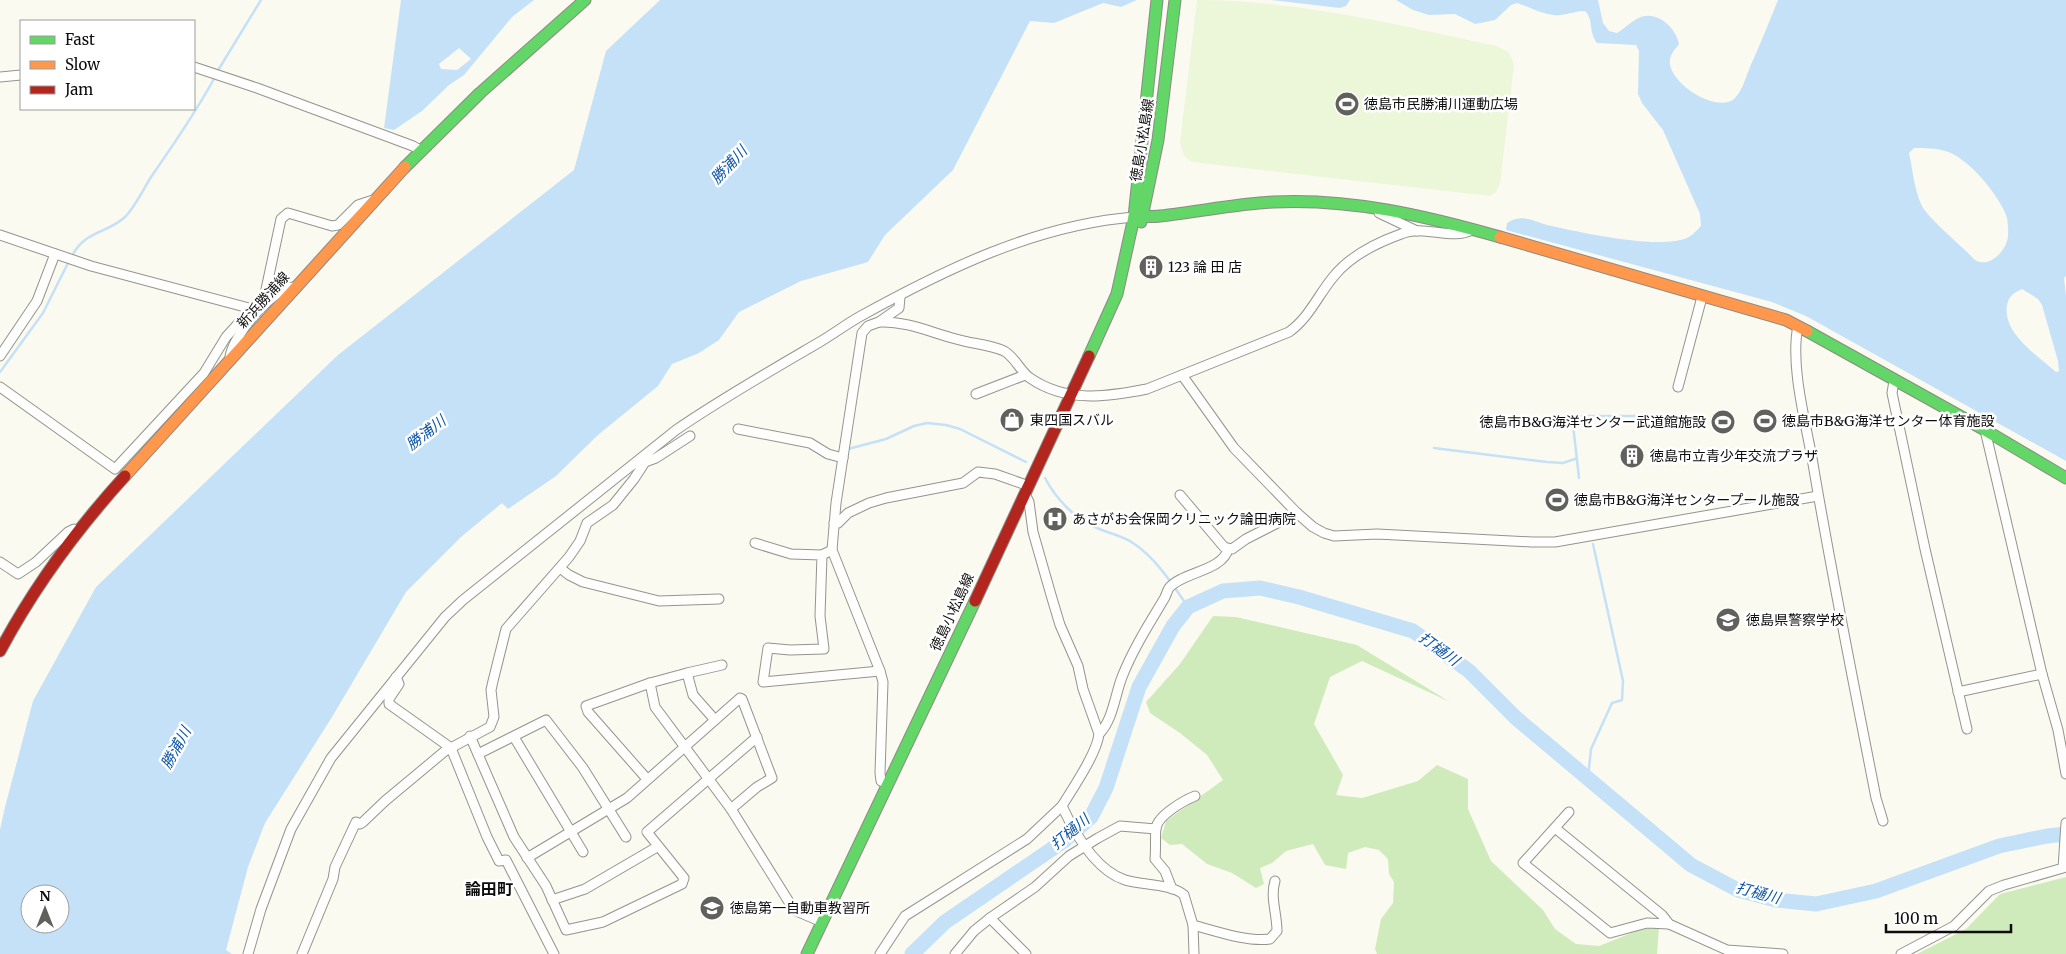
<svg xmlns="http://www.w3.org/2000/svg" width="2066" height="954" viewBox="0 0 2066 954" font-family="Merriweather,'Noto Sans JP',serif">
<style>
.forest{fill:#d0ebbb}
.pitch{fill:#ecf6d8}
.water{fill:#c4e1f8;fill-rule:evenodd}
.lines{fill:none;stroke-linecap:round;stroke-linejoin:round}
.stream{stroke:#c4e1f8;stroke-width:2.5}
.river{stroke:#c4e1f8;stroke-width:15}
.street-casing{stroke:#94948f;stroke-width:11}
.fast-casing{stroke:#8b8a86;stroke-width:13}
.slow-casing{stroke:#8b8a86;stroke-width:13}
.jam-casing{stroke:#8b8a86;stroke-width:13}
.street{stroke:#fefefd;stroke-width:9}
.fast{stroke:#63d668;stroke-width:11}
.slow{stroke:#ff974d;stroke-width:11}
.jam{stroke:#b3261e;stroke-width:11}
.labels{text-anchor:middle;stroke-width:5;stroke-linejoin:round;paint-order:stroke}
.poi-label{font-size:14px;fill:#0d0d0d;stroke:#fff;text-anchor:start}
.street-label{font-size:14px;fill:#0d0d0d;stroke:#fff}
.water-label{font-size:15px;font-style:italic;fill:#0c55a9;stroke:#fff}
.quarter-label{font-size:16px;font-weight:bold;fill:#0d0d0d;stroke:#fff}
</style>
<rect width="100%" height="100%" fill="#fbfaf0"/>
<!-- forest -->
<g class="forest">
<path d="M1213,616l23,1 121,28 93,57 -88,-41 -32,16 -16,47 29,51 -7,20 26,3 56,-17 19,-16 31,14v30l23,52 52,49 12,19 21,15 23,2 40,-16 20,-3 -2,27h-280l-2,-5 6,-30 12,-16 1,-21 -5,-8 -1,-15 -9,-9 -14,-3 -17,6 -2,16 -21,-4 -12,-21 -27,7 -14,12 -12,5 4,16 -8,4 -24,-15 -25,-9 -25,-20 -12,1 -9,-7 5,-17 57,-41 -16,-25 -27,-22 -30,-20 -4,-11 34,-38z"/>
<path d="M2066,877v77h-149l49,-25 34,-35z"/>
</g>
<!-- pitch -->
<path class="pitch" d="M1197,0c101,0 201,25 299,46l13,6 5,13 -14,119 -4,8 -6,4 -298,-34 -8,-6 -4,-13z"/>
<!-- water -->
<g class="water">
<path d="M401,0h133l-22,17 -48,58 -15,10 -27,26 -28,19 -10,-2zM459,48l12,11 -14,11 -16,-1 -2,-5z"/>
<path d="M660,0h477l-16,7 -18,-4 -49,20 -24,-2 -77,149 -68,65 -17,27 -67,19 -62,31 -20,28 -20,13 -27,11 -14,22 -60,49 -42,41 -48,33 -6,-6 -41,34 -55,55 -74,125 -67,106 -17,44 -22,83 6,4h-232v-124l5,-23 28,-106 63,-114 242,-232 236,-185 32,-119zM30,894h30v30h-30z"/>
<path d="M1271,0h79l-4,6 -6,2z"/>
<path d="M1396,0h202l5,23 6,8 8,2c8,-5 16,-13 24,-16 17,-6 35,11 38,27 -2,3 -7,8 -8,12 -10,23 46,60 64,42 7,-7 11,-21 15,-31 10,-22 19,-45 28,-67h288v276l-2,2 2,18v165l-260,-145 -34,-14 -266,-72 1,-7c15,-10 25,-2 40,2 32,7 111,25 140,13 5,-2 10,-8 14,-12l-1,-12 -37,-84 -21,-27 -4,-9 1,-43 -3,-6 -39,-2c-9,-12 -3,-23 -12,-32 -9,0 -16,3 -24,4 -14,2 -31,-8 -44,-12l-6,2 -16,15 -20,4 -20,-10 -26,1 -16,-5zM1914,148c10,0 22,0 31,3 22,5 56,46 62,67 1,5 2,18 0,23 -4,13 -19,27 -32,19 -11,-12 -47,-42 -53,-54 -8,-16 -9,-36 -13,-53zM2022,289l16,10 4,6 16,56 1,10 -3,1c-18,-16 -54,-39 -49,-67 2,-9 6,-12 15,-16z"/>
</g>
<g class="lines">
<!-- stream -->
<g class="stream">
<path d="M217,72l44,-72"/>
<path d="M72,256c13,-26 36,-22 54,-40 10,-11 17,-26 25,-39 23,-33 45,-65 64,-100"/>
<path d="M0,372l43,-59 26,-52"/>
<path d="M1434,448l113,14 16,1 12,-4"/>
<path d="M848,449l38,-10 28,-13 13,-3 19,2 14,4 66,33"/>
<path d="M1045,478c11,21 30,41 52,50 11,5 26,8 36,15 23,15 40,42 55,64"/>
<path d="M1579,478l-7,-62h88"/>
<path d="M1588,777l3,-28 21,-46 10,-3 1,-19 -30,-137"/>
</g>
<!-- river -->
<path class="river" d="M912,954l33,-32 120,-82 26,-23 15,-29 33,-101 34,-61 15,-19 35,-16 37,-3 39,9 114,34 56,40 47,47 175,147 47,25 38,10 40,4 60,-13 123,-45 48,-10 19,-2"/>
<defs>
<g id="street">
<path d="M194,67l63,21 156,58 7,4"/>
<path d="M0,77l21,-2"/>
<path d="M1379,213l38,18"/>
<path d="M0,235l91,31 165,44"/>
<path d="M879,322c27,-1 51,10 77,17 16,5 33,5 48,12 11,6 16,20 26,27 36,25 77,19 117,11l142,-57c20,-14 29,-37 45,-56 17,-21 42,-33 67,-42 23,-10 50,7 71,-4"/>
<path d="M1798,326c-8,38 7,94 14,132 19,114 42,227 64,340l7,23"/>
<path d="M0,356l37,-55 18,-47"/>
<path d="M230,357c2,-20 42,-69 64,-70"/>
<path d="M1182,375l52,73 63,65 16,14 11,6 10,3 43,-2 155,8h23l263,-46"/>
<path d="M1894,381l-2,12 33,156 42,180"/>
<path d="M0,387l115,82 89,-96 22,-36 39,-43 16,-75 7,-6 44,13 6,-1 20,-20 15,-5"/>
<path d="M1678,387l24,-90"/>
<path d="M976,394l49,-19"/>
<path d="M738,429l72,14 18,11 15,4"/>
<path d="M1985,430l57,244 16,56 8,44"/>
<path d="M1025,494l4,8 4,30 18,63 9,30 18,41 5,23 16,45c-2,19 -26,54 -37,72 12,26 33,64 63,74 16,5 48,4 59,15l9,30 1,29"/>
<path d="M1180,495l44,52 8,2 14,-10 51,-26"/>
<path d="M834,523h4l10,-10 21,-10 17,-5 77,-15 15,-11 17,2 34,12"/>
<path d="M755,543l36,11 31,1 -2,61 4,33 -34,1 -22,-2 -5,34 117,-11"/>
<path d="M832,550l48,121 3,11 -3,91 1,8 6,3"/>
<path d="M822,555l10,-5 4,-47 26,-170 6,-7 11,-4 20,-14 1,-11"/>
<path d="M0,562l18,12 18,-12 32,-30 6,-3 4,2"/>
<path d="M560,568l9,7 14,7 76,19 60,-2"/>
<path d="M396,677l3,7 -10,15v5l62,44 36,89 12,24 7,-1 48,94"/>
<path d="M650,683l5,24 76,102"/>
<path d="M1958,692l84,-18"/>
<path d="M715,720l-22,-25 -6,-22 35,-8"/>
<path d="M1099,734c14,-14 16,-39 23,-57 11,-28 27,-53 42,-78 2,-3 3,-8 5,-11 13,-16 54,-17 59,-39"/>
<path d="M470,736l44,101 32,49 20,44 37,-8 79,-38 2,-6 -37,-46 110,-95"/>
<path d="M514,737l69,115"/>
<path d="M478,754l68,-34 37,48 43,69"/>
<path d="M647,779l-59,-67 -2,-6 64,-23 37,-10"/>
<path d="M1569,812l-46,51 87,70 37,-10 22,1"/>
<path d="M1555,828l107,87 7,9 58,26 56,4"/>
<path d="M527,858l100,-60 113,-100 2,1 30,79 -15,9 -26,22 63,101 28,12"/>
<path d="M1172,889l-7,-18 -10,-12c1,-9 0,-23 1,-31 2,-13 29,-28 39,-32"/>
<path d="M552,900l33,-11 72,-42"/>
<path d="M1193,925c23,6 53,17 77,14l7,-8c0,-17 -7,-34 -2,-50"/>
<path d="M248,954l13,-45 30,-80 40,-71 114,-141 18,-17 213,-170c45,-31 94,-59 142,-87 14,-8 27,-18 41,-26 85,-47 176,-92 275,-100"/>
<path d="M302,954l31,-75 2,-12 21,-45 4,2 3,-2 22,-21 60,-50 45,-24 4,-10 -3,-27 2,-9 13,-52 63,-72 11,-16 7,-18 26,-18 21,-26 11,-17 11,-4 34,-22"/>
<path d="M880,954l25,-38 122,-77 35,-33"/>
<path d="M955,954l19,-23 16,-13"/>
<path d="M1026,954l-36,-36 45,-31 34,-31 29,-18 22,-12 36,3"/>
<path d="M1901,954l53,-28 35,-35 15,-6 59,-17 3,-45"/>
</g>
<g id="fast">
<path d="M405,167l75,-74 105,-93"/>
<path d="M1134,217c9,-1 18,0 26,-1 38,-4 75,-12 113,-14 78,-4 153,14 227,35"/>
<path d="M1141,222l17,-82 17,-140"/>
<path d="M1807,331l178,99 81,48"/>
<path d="M1089,356l28,-62 17,-77 23,-217"/>
<path d="M807,954l168,-353"/>
</g>
<g id="slow">
<path d="M1500,237l286,83 21,11"/>
<path d="M125,476l280,-309"/>
</g>
<g id="jam">
<path d="M975,601l114,-245"/>
<path d="M0,651c34,-64 76,-121 125,-175"/>
</g>
</defs>
<!-- street casing -->
<use href="#street" class="street-casing"/>
<!-- fast casing -->
<use href="#fast" class="fast-casing"/>
<!-- slow casing -->
<use href="#slow" class="slow-casing"/>
<!-- jam casing -->
<use href="#jam" class="jam-casing"/>
<!-- street -->
<use href="#street" class="street"/>
<!-- fast -->
<use href="#fast" class="fast"/>
<!-- slow -->
<use href="#slow" class="slow"/>
<!-- jam -->
<use href="#jam" class="jam"/>
</g>
<!-- icons -->
<defs>
<symbol id="stadium-disc" viewBox="-11 -11 22 22"><circle r="9.5" fill="#60605c" stroke="#fff"/><path d="M0-5a6.5 5 0 1 0 0 10a6.5 5 0 1 0 0-10ZM-3.5-1.8h7v3.6h-7Z" fill="#fff"/></symbol>
<symbol id="building-disc" viewBox="-11 -11 22 22"><circle r="9.5" fill="#60605c" stroke="#fff"/><path d="M-4-6H4V6H1V3H-1V6H-4ZM-2.5-4.3h1.7v1.8h-1.7ZM.8-4.3h1.7v1.8H.8ZM-2.5-1h1.7V.8h-1.7ZM.8-1h1.7V.8H.8Z" fill="#fff"/></symbol>
<symbol id="shop-disc" viewBox="-11 -11 22 22"><circle r="9.5" fill="#60605c" stroke="#fff"/><path d="M-5-2.5h2.3a2.7 3.5 0 0 1 5.4 0H5L5.5 6h-11ZM-1.5-2.5h3a1.5 2.3 0 0 0-3 0Z" fill="#fff"/></symbol>
<symbol id="hospital-disc" viewBox="-11 -11 22 22"><circle r="9.5" fill="#60605c" stroke="#fff"/><path d="M-5-5h3v3.5h4V-5h3V5h-3V1.5h-4V5h-3Z" fill="#fff"/></symbol>
<symbol id="school-disc" viewBox="-11 -11 22 22"><circle r="9.5" fill="#60605c" stroke="#fff"/><path d="M0-5L7-2L0 1L-7-2ZM-4 1L0 2.5L4 1V4Q0 6-4 4Z" fill="#fff"/></symbol>
</defs>
<g fill-rule="evenodd">
<use href="#stadium-disc" x="1333" y="90" width="28" height="28"/>
<use href="#building-disc" x="1137" y="253" width="28" height="28"/>
<use href="#shop-disc" x="998" y="406" width="28" height="28"/>
<use href="#stadium-disc" x="1751" y="407" width="28" height="28"/>
<use href="#stadium-disc" x="1709" y="408" width="28" height="28"/>
<use href="#building-disc" x="1618" y="442" width="28" height="28"/>
<use href="#stadium-disc" x="1543" y="486" width="28" height="28"/>
<use href="#hospital-disc" x="1041" y="505" width="28" height="28"/>
<use href="#school-disc" x="1714" y="606" width="28" height="28"/>
<use href="#school-disc" x="698" y="894" width="28" height="28"/>
</g>
<g class="labels">
<!-- poi labels -->
<g class="poi-label">
<text x="1364" y="109">徳島市民勝浦川運動広場</text>
<text x="1168" y="272">123 論 田 店</text>
<text x="1030" y="425">東四国スバル</text>
<text x="1782" y="426">徳島市B&amp;G海洋センター体育施設</text>
<text x="1706" y="427" text-anchor="end">徳島市B&amp;G海洋センター武道館施設</text>
<text x="1650" y="461">徳島市立青少年交流プラザ</text>
<text x="1574" y="505">徳島市B&amp;G海洋センタープール施設</text>
<text x="1072" y="524">あさがお会保岡クリニック論田病院</text>
<text x="1746" y="625">徳島県警察学校</text>
<text x="730" y="913">徳島第一自動車教習所</text>
</g>
<!-- street labels -->
<g class="street-label">
<text transform="translate(1142 140) rotate(-81)" y="5">徳島小松島線</text>
<text transform="translate(263 300) rotate(-48)" y="5">新浜勝浦線</text>
<text transform="translate(952 612) rotate(-65)" y="5">徳島小松島線</text>
</g>
<!-- water labels -->
<g class="water-label">
<text transform="translate(729 165) rotate(-47)" y="5">勝浦川</text>
<text transform="translate(426 433) rotate(-38)" y="5">勝浦川</text>
<text transform="translate(1439 649) rotate(36)" y="5">打樋川</text>
<text transform="translate(176 748) rotate(-61)" y="5">勝浦川</text>
<text transform="translate(1070 832) rotate(-40)" y="5">打樋川</text>
<text transform="translate(1758 893) rotate(15)" y="5">打樋川</text>
</g>
<!-- quarter labels -->
<g class="quarter-label">
<text x="489" y="895">論田町</text>
</g>
</g>
<!-- legend -->
<rect x="20" y="20" width="175" height="90" fill="#ffffff" stroke="#9e9e9e"/>
<rect x="30" y="36" width="25" height="8" fill="#63d668" stroke="#9e9e9e"/>
<text x="65" y="45" font-size="15" fill="#0d0d0d">Fast</text>
<rect x="30" y="61" width="25" height="8" fill="#ff974d" stroke="#9e9e9e"/>
<text x="65" y="70" font-size="15" fill="#0d0d0d">Slow</text>
<rect x="30" y="86" width="25" height="8" fill="#b3261e" stroke="#9e9e9e"/>
<text x="65" y="95" font-size="15" fill="#0d0d0d">Jam</text>
<!-- north arrow -->
<g transform="translate(45 909)"><circle r="24" fill="#ffffff" stroke="#9e9e9e"/>
<path d="M0-4L9 19L0 12L-9 19Z" fill="#60605c"/>
<text y="-8" font-size="14" font-weight="bold" text-anchor="middle" fill="#0d0d0d">N</text>
</g>
<!-- scale -->
<path d="M1886 924v8h125v-8" fill="none" stroke="#0d0d0d" stroke-width="2.5"/>
<text x="1894" y="924" font-size="15" fill="#0d0d0d" stroke="#ffffff" stroke-width="4" paint-order="stroke">100 m</text>
</svg>
